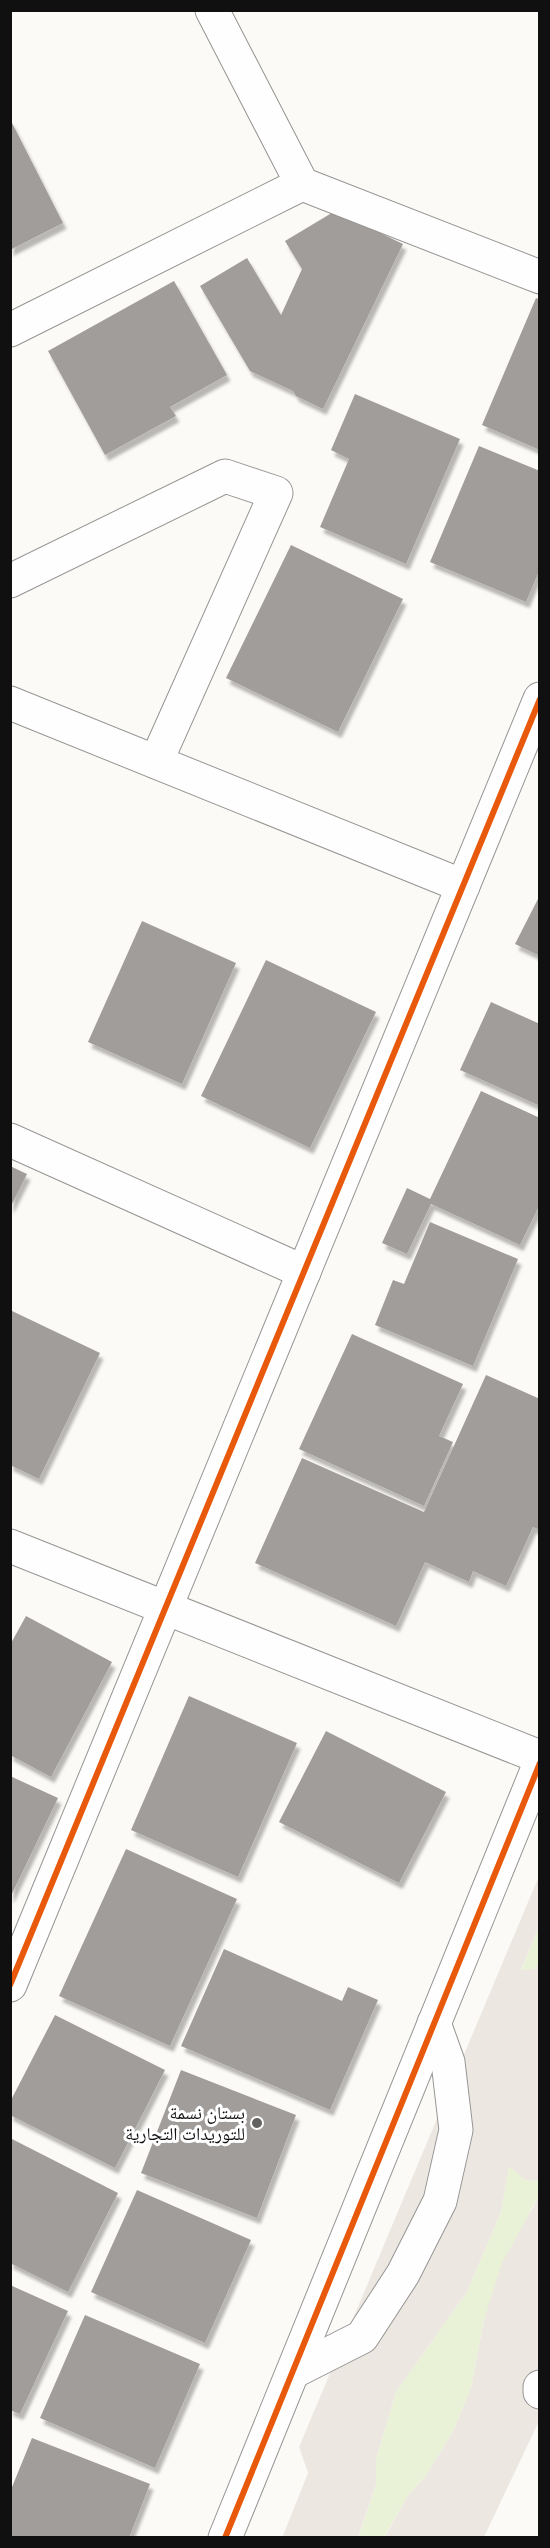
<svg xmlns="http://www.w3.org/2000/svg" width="550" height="2548" viewBox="0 0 550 2548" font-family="Spectral,'Noto Naskh Arabic',serif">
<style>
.green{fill:#e9f1d6}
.plaza{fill:#ece8e1}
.building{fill:#a09d9b;filter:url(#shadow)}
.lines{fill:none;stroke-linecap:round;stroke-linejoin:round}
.minor-casing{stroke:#969594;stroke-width:35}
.minor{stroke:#fffefe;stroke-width:33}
.cycleway-casing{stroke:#fff;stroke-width:10}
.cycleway{stroke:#e8590c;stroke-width:6}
.poi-dot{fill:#636260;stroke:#fff;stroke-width:2}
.labels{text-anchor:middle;stroke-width:6;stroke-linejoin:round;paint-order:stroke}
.poi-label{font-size:18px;fill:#101010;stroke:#fff;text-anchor:end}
</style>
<defs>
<filter id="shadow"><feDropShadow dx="3.5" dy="6" stdDeviation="1.5" flood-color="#0004"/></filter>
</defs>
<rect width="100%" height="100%" fill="#fcfaf6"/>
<!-- green -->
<g class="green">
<path d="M539,1926v37l-5,6 -13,2z"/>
<path d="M509,2165l16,15 14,1v15l-8,13 -47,111 -13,68 -18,44 -29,46 -15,16 -25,43 -26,1 18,-53v-26l20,-67 71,-100 34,-80z"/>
</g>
<!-- plaza -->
<g class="plaza">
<path d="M539,1876v50l-18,44 13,-1 5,-6v218l-14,-1 -16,-14 -8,46 -34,80 -71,100 -20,67v26l-18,52 -76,1 26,-65 -9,-26z"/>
<path d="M539,2196v225l-55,116 -100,1 25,-44 15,-16 29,-46 18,-44 13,-68 18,-57z"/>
</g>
<!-- building -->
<g class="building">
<path d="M10,119l53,104 -53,27z"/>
<path d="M335,211l68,33 -80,165 -27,-13 -3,-5 -43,-20 -50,-85 47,-28 34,57 21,-46 -17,-28z"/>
<path d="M174,281l53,94 -57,32 6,9 -71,39 -57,-104z"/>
<path d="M536,298l4,2v150l-58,-25z"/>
<path d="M355,394l105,45 -54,125 -86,-37 29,-68 -18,-9z"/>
<path d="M479,446l61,25v98l-14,33 -96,-40z"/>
<path d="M291,545l112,54 -65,133 -112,-54z"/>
<path d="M540,895v61l-25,-12z"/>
<path d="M142,921l94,42 -54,121 -94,-42z"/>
<path d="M266,960l110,52 -66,136 -109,-52z"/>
<path d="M491,1002l49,22v82l-80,-36z"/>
<path d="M481,1091l59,27v86l-20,41 -89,-41 -24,50 -25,-11 25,-55 23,11z"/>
<path d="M10,1166l17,8 -17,34z"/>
<path d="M430,1222l88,37 -45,107 -98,-41 18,-45 11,4z"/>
<path d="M10,1310l90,43 -61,126 -29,-14z"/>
<path d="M352,1334l111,50 -24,52 14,6 -29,64 -125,-57z"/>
<path d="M486,1375l54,24v131l-7,-3 -27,59 -33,-15 -4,11 -44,-20 -29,64 -141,-63 47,-105 122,54z"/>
<path d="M26,1616l86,46 -61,115 -41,-22v-110z"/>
<path d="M189,1696l108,47 -59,134 -107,-47z"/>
<path d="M326,1731l120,61 -47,91 -120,-61z"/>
<path d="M10,1776l48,22 -48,100z"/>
<path d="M126,1849l111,50 -67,147 -111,-50z"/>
<path d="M224,1949l118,52 6,-14 30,13 -48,110 -149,-64z"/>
<path d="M55,2015l110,55 -50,98 -105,-53v-13z"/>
<path d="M181,2070l115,45 -39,103 -116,-45z"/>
<path d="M10,2138l108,55 -50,99 -58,-29z"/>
<path d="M137,2190l114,50 -46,103 -114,-51z"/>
<path d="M10,2285l58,26 -48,103 -10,-4z"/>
<path d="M85,2315l115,49 -45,104 -115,-50z"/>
<path d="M32,2438l118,46 -21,54h-119v-46z"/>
</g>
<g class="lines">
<defs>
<g id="minor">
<path d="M212,10l90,174"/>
<path d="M10,330l292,-146 238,93"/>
<path d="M10,581l215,-105 51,17 -120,269"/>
<path d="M10,703l453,183"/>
<path d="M10,1140l294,132"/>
<path d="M10,1546l530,211"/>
<path d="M10,1985l530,-1286"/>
<path d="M293,2372l69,-35 41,-63 37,-73 16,-71 -8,-68 -14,-39"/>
<path d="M540,2387v5"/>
<path d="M225,2538l315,-775"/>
</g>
</defs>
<!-- minor casing -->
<use href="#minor" class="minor-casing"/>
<!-- minor -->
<use href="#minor" class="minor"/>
<defs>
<g id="cycleway">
<path d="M10,1985l530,-1286"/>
<path d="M225,2538l315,-775"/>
</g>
</defs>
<!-- cycleway casing -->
<use href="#cycleway" class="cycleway-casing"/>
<!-- cycleway -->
<use href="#cycleway" class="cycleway"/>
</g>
<!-- markers -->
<circle class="poi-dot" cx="257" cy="2123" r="6"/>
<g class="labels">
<!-- poi labels -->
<g class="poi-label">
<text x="245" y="2119">بستان نسمة<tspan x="245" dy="21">للتوريدات التجارية</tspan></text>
</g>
</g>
<!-- border -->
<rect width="550" height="2548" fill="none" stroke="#101010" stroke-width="24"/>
</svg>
